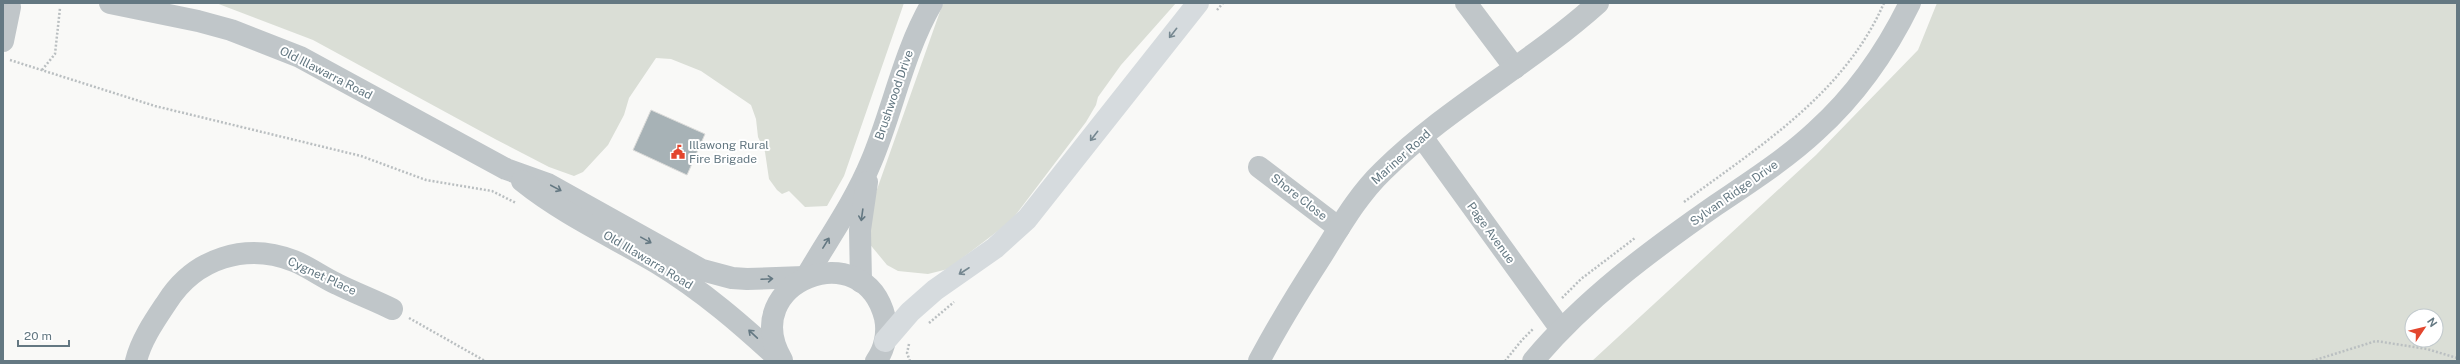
<svg xmlns="http://www.w3.org/2000/svg" width="2460" height="364" viewBox="0 0 2460 364" font-family="'Public Sans',sans-serif">
<style>
.green{fill:#daded6;fill-rule:evenodd}
.building{fill:#a7b2b6;stroke:#dbdbd9}
.lines{fill:none;stroke-linecap:round;stroke-linejoin:round}
.path{stroke:#babfc1;stroke-width:2.5;stroke-dasharray:2 2;stroke-linecap:butt}
.minor{stroke:#c0c6c9;stroke-width:22}
.highway{stroke:#d6dbde;stroke-width:22}
.oneway{stroke:#758790}
.oneway2{stroke:#647882}
.labels{text-anchor:middle;stroke-width:4;stroke-linejoin:round;paint-order:stroke}
.street-label{font-size:12px;fill:#647882;stroke:#fff}
.poi-label{font-size:12px;fill:#647882;stroke:#fff;text-anchor:start}
</style>
<rect width="100%" height="100%" fill="#f9f9f7"/>
<!-- green -->
<g class="green">
<path d="M216,3h688l-60,173 -17,30 -22,1 -16,-16 -7,3 -5,-4 -8,-11 -4,-27 -7,-15 -2,-18 -5,-14 -50,-34 -30,-12 -15,-1 -27,40 -5,17 -16,30 -25,27 -9,4 -25,-9 -54,-28 -182,-99z"/>
<path d="M943,3h233l-55,62 -23,32 -2,8 -10,17 -75,99 -63,48 -20,5 -30,-3 -11,-6 -19,-23 7,-47z"/>
<path d="M1937,3h520v358h-865l224,-206 102,-105zM2412,316h24v24h-24z"/>
</g>
<!-- building -->
<path class="building" d="M651,110l54,24 -18,41 -54,-25z"/>
<g class="lines">
<!-- path -->
<g class="path">
<path d="M1217,10l6,-7"/>
<path d="M10,60l145,46 206,50 65,24 66,11 24,12"/>
<path d="M42,70l13,-16 5,-46"/>
<path d="M1684,202c77,-57 160,-108 200,-199"/>
<path d="M1562,298l19,-19 54,-41"/>
<path d="M409,318l76,43"/>
<path d="M929,323l25,-21"/>
<path d="M909,344l-2,9 3,8"/>
<path d="M1505,361l17,-21 12,-12"/>
<path d="M2312,361l64,-20 51,8 30,9"/>
</g>
<!-- minor -->
<g class="minor">
<path d="M110,3l88,18 33,9 69,27 206,112 42,15 154,86 30,8 15,1 57,-2"/>
<path d="M1466,3l49,65"/>
<path d="M3,41l7,-34"/>
<path d="M1422,137l138,191"/>
<path d="M1259,167l80,61"/>
<path d="M522,181c41,33 89,55 135,82 46,28 85,62 124,98"/>
<path d="M806,277c22,-38 48,-74 65,-115 22,-52 32,-109 61,-159"/>
<path d="M861,282l-1,-52 7,-48"/>
<path d="M782,360c-46,-78 82,-128 103,-42 3,14 0,31 -9,43"/>
<path d="M136,361c5,-21 19,-41 31,-59 28,-44 79,-60 127,-41 15,6 28,16 43,23 18,9 37,16 55,25"/>
<path d="M1259,361c19,-36 40,-70 62,-104 19,-30 36,-61 62,-86 65,-64 147,-107 215,-168"/>
<path d="M1533,361c52,-62 117,-110 183,-156 34,-23 70,-46 100,-74 39,-35 71,-81 94,-128"/>
</g>
<!-- highway -->
<path class="highway" d="M885,341l25,-29 25,-22 60,-42 32,-29 171,-216"/>
</g>
<!-- one-way arrows -->
<defs><path id="oneway-shaft" d="M-6 0H5M1.5-3L5.5 0L1.5 3" fill="none" stroke-width="1.6" stroke-linecap="round" stroke-linejoin="round"/></defs>
<g class="oneway">
<use href="#oneway-shaft" transform="translate(1173 33) rotate(128)"/>
<use href="#oneway-shaft" transform="translate(1094 136) rotate(128)"/>
<use href="#oneway-shaft" transform="translate(964 271) rotate(147)"/>
</g>
<g class="oneway2">
<use href="#oneway-shaft" transform="translate(556 188) rotate(28)"/>
<use href="#oneway-shaft" transform="translate(862 215) rotate(98)"/>
<use href="#oneway-shaft" transform="translate(646 240) rotate(29)"/>
<use href="#oneway-shaft" transform="translate(826 243) rotate(-58)"/>
<use href="#oneway-shaft" transform="translate(767 279) rotate(-3)"/>
<use href="#oneway-shaft" transform="translate(753 334) rotate(-137)"/>
</g>
<!-- icons -->
<defs>
<symbol id="civic-bare" viewBox="-9 -9 18 18"><path d="M-.6-6.5H3V-4.5H.6V-3L4-1V1h2V6H-6V1h2V-1L-.6-3ZM-1.2 2.5V6h2.4V2.5Z" fill="#e3462e" stroke="#fff" stroke-width="2.5" paint-order="stroke"/></symbol>
</defs>
<g fill-rule="evenodd">
<use href="#civic-bare" x="668" y="142" width="20" height="20"/>
</g>
<g class="labels">
<!-- street labels -->
<g class="street-label">
<text transform="translate(326 73) rotate(27)" y="4">Old Illawarra Road</text>
<text transform="translate(894 95) rotate(-71)" y="4">Brushwood Drive</text>
<text transform="translate(1401 157) rotate(-42)" y="4">Mariner Road</text>
<text transform="translate(1734 193) rotate(-35)" y="4">Sylvan Ridge Drive</text>
<text transform="translate(1299 197) rotate(38)" y="4">Shore Close</text>
<text transform="translate(1491 233) rotate(54)" y="4">Page Avenue</text>
<text transform="translate(648 260) rotate(31)" y="4">Old Illawarra Road</text>
<text transform="translate(322 276) rotate(25)" y="4">Cygnet Place</text>
</g>
<!-- poi labels -->
<g class="poi-label">
<text x="689" y="149">Illawong Rural<tspan x="689" dy="14">Fire Brigade</tspan></text>
</g>
</g>
<!-- border -->
<rect width="2460" height="364" fill="none" stroke="#647882" stroke-width="8"/>
<!-- north arrow -->
<g transform="translate(2424 328) rotate(55)"><circle r="19" fill="#ffffff" stroke="#c1c9cd"/>
<path d="M0-3L7 15L0 10L-7 15Z" fill="#e3462e"/>
<text y="-6" font-size="11" font-weight="bold" text-anchor="middle" fill="#647882">N</text>
</g>
<!-- scale -->
<path d="M18 340v6h51v-6" fill="none" stroke="#647882" stroke-width="2"/>
<text x="24" y="340" font-size="12" fill="#647882" stroke="#ffffff" stroke-width="3" paint-order="stroke">20 m</text>
</svg>
